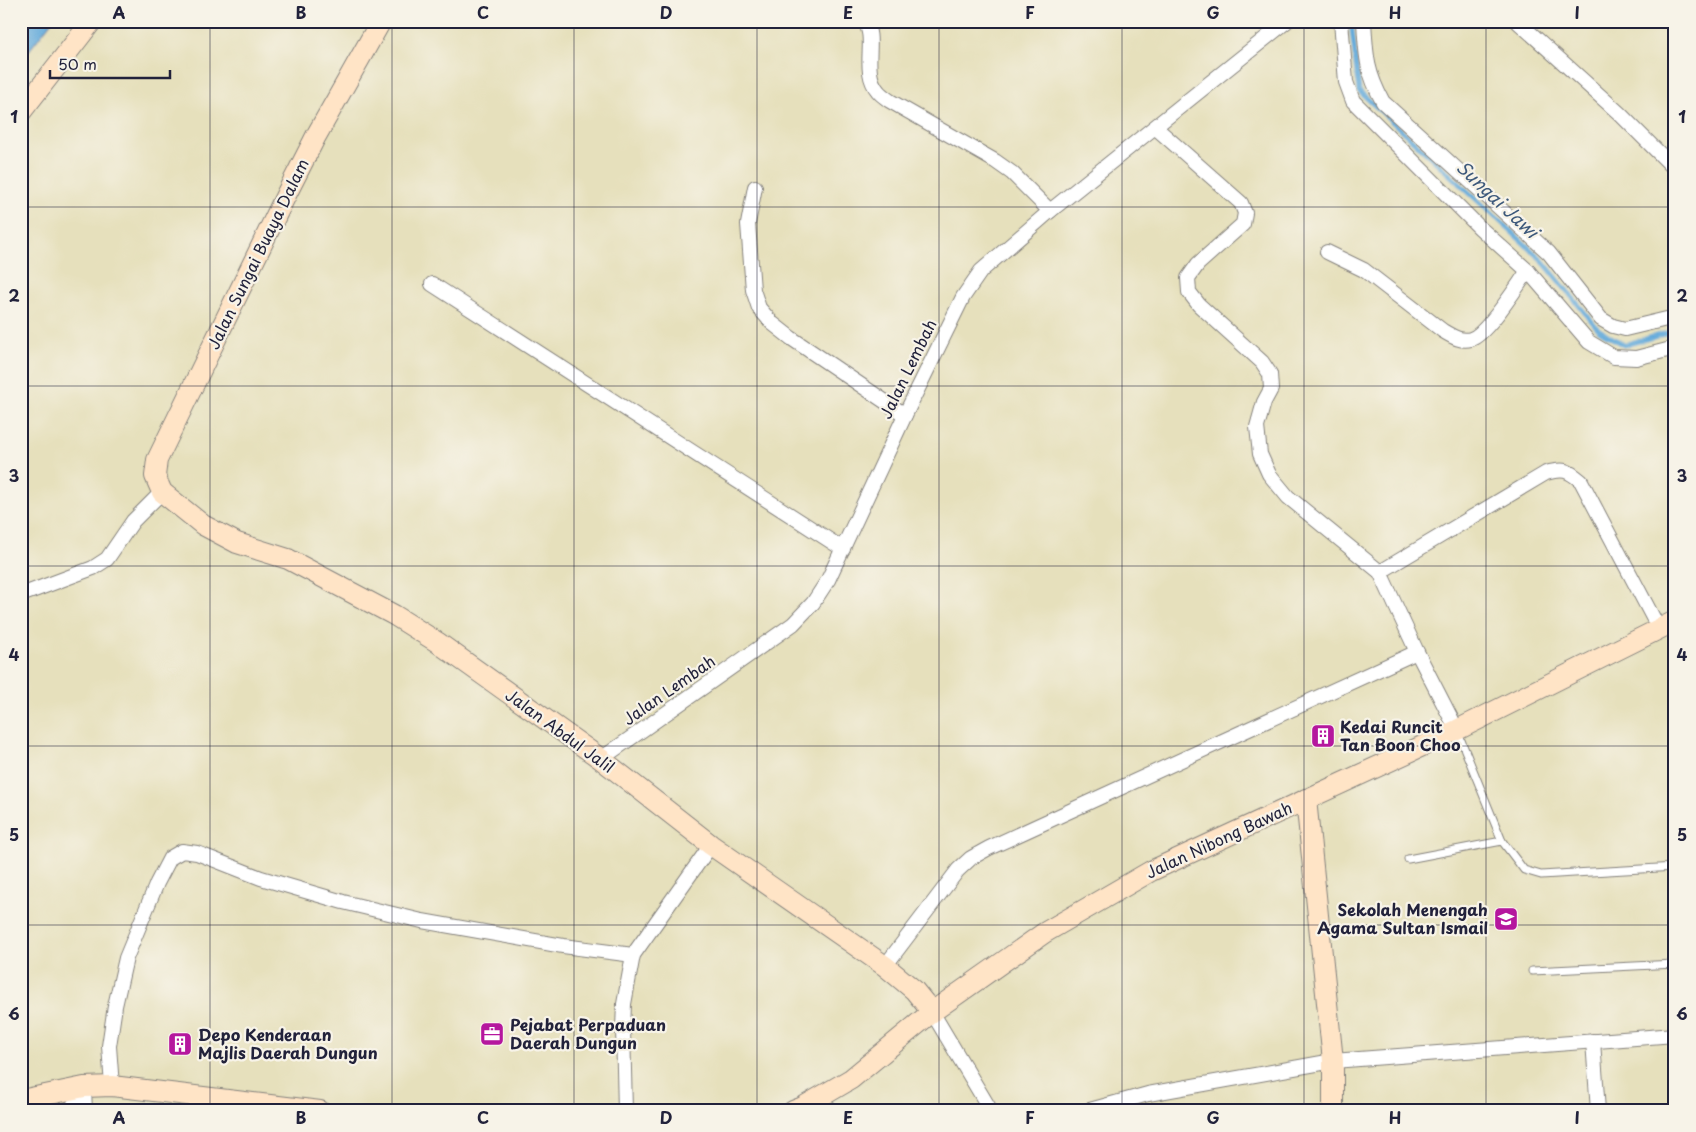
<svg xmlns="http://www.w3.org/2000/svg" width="1696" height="1132" viewBox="0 0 1696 1132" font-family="'Playpen Sans',sans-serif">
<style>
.water{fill:#65abdb;stroke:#44668b}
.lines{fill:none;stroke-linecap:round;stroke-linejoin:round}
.stream{stroke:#65abdb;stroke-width:5}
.lane-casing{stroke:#84817c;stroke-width:9}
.street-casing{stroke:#84817c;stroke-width:16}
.secondary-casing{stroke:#84817c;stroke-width:22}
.lane{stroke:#fff;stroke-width:7}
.street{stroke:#fff;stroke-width:14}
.secondary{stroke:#ffe4c6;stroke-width:20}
.grid{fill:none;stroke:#22223b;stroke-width:1;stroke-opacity:0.55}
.labels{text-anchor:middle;stroke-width:4.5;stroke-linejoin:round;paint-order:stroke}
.street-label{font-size:16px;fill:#22223b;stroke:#f7f3e8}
.poi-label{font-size:16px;font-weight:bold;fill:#22223b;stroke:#f7f3e8;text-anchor:start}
.water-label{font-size:18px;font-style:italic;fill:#3d597b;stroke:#f7f3e8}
.neatline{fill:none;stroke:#22223b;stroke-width:2}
.grid-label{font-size:16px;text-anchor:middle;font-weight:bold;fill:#22223b}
</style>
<rect width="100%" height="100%" fill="#f7f3e8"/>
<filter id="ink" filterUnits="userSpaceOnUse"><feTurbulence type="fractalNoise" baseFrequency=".02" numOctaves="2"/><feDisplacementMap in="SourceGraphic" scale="10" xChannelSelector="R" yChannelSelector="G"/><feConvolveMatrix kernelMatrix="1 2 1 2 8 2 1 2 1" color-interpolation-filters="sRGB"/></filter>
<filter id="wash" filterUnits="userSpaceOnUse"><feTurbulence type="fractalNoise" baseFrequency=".0096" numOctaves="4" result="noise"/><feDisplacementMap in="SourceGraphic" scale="20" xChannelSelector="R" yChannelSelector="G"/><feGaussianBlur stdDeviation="1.12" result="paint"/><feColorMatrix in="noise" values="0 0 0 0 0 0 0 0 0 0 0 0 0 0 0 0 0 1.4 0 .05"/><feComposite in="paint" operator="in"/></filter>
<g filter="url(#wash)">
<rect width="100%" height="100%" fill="#e6e0bc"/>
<!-- water -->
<path class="water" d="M21,21h31l-31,40z"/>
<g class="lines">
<!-- stream -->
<path class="stream" d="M1351,21l8,70 182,168 58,71 25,15 51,-14"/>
</g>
</g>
<g filter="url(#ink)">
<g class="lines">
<defs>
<g id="lane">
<path d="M1458,733l44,108 22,29 17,5 134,-8"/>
<path d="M1408,859l94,-18"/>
<path d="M1532,971l143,-7"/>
</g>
<g id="street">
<path d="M864,21c14,17 -4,49 14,70 3,4 8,7 12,10l105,60 17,12 38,38"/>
<path d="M1341,21l5,61 7,19 127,127 48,43 61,71 25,15 22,1 39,-10"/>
<path d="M1364,21c2,34 2,50 19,81l166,151 52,66 12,7 12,3 50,-12"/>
<path d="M1517,21l102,92 56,56"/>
<path d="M1156,128l85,75 4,10 -2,11 -45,40 -10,14 1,14 10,13 63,57 8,12 1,15 -7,13 -7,25 3,27 9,20 19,23 92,75 37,80 40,78"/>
<path d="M755,187l-7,37 5,66 6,18 13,15 19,15 114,77"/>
<path d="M1327,252l37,18 79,61c9,5 17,11 28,8 16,-5 46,-53 57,-68"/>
<path d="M432,284l411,265"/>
<path d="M1380,572l166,-99c18,-5 22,-3 35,8l78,148"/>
<path d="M21,595l72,-27 14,-9 26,-38 29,-29"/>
<path d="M601,759l192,-135 20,-21 15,-23 77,-165 58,-118 18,-26 69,-60 237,-190"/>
<path d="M885,966l73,-96 13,-12 18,-10 428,-196"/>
<path d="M932,1012l59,99"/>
<path d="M1593,1041l5,70"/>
<path d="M112,1086l-3,-40 6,-40 11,-48 31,-75 13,-25 12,-7 15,2 64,25 82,24 79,19 141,25 70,9"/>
<path d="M84,1088l1,23"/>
<path d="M70,1111l14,-24"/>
<path d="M625,1111l-2,-83 1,-24 9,-49 78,-110"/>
<path d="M1086,1111l62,-17 185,-33 342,-26"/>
</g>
<g id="secondary">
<path d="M381,21l-65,115 -29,57 -130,267 -2,16 7,16 41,33 34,18 51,16 106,56 43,27 164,117 110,86 174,121 29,24 18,22"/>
<path d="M21,112l71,-91"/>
<path d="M1306,799l27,262v50"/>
<path d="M21,1100l63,-13 28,-1 208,25"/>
<path d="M793,1111l10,-4 48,-28 81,-67 112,-79 107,-62 306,-141 218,-109"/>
</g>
</defs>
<!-- lane casing -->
<use href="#lane" class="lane-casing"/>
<!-- street casing -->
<use href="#street" class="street-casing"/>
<!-- secondary casing -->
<use href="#secondary" class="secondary-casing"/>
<!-- lane -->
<use href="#lane" class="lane"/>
<!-- street -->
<use href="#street" class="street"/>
<!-- secondary -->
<use href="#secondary" class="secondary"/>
</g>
</g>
<!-- grid -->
<path class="grid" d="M210,21v1090M392,21v1090M574,21v1090M757,21v1090M939,21v1090M1122,21v1090M1304,21v1090M1486,21v1090M21,207h1654M21,386h1654M21,566h1654M21,746h1654M21,925h1654"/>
<!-- icons -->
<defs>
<symbol id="building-square" viewBox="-11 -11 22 22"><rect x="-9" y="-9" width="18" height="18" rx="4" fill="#b5179e" stroke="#f7f3e8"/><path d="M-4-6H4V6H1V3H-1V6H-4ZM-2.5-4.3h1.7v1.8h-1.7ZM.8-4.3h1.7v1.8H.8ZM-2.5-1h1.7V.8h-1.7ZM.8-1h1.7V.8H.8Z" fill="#fff"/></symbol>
<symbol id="school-square" viewBox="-11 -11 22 22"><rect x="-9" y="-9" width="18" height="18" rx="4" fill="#b5179e" stroke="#f7f3e8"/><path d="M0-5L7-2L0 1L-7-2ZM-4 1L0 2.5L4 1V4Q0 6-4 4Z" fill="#fff"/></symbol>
<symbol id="office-square" viewBox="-11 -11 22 22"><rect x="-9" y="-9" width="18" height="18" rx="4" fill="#b5179e" stroke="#f7f3e8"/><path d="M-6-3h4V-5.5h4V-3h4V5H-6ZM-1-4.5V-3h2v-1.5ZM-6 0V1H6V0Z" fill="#fff"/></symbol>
</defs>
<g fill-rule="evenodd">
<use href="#building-square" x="1309" y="722" width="28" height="28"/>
<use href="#school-square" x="1492" y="905" width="28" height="28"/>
<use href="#office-square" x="478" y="1020" width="28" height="28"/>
<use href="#building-square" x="166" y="1030" width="28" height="28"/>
</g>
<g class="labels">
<!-- street labels -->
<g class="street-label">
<text transform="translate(258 254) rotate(-64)" y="6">Jalan Sungai Buaya Dalam</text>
<text transform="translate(908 369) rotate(-64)" y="6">Jalan Lembah</text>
<text transform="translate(669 690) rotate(-35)" y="6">Jalan Lembah</text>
<text transform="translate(560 731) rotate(36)" y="6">Jalan Abdul Jalil</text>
<text transform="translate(1219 840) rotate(-25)" y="6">Jalan Nibong Bawah</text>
</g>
<!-- poi labels -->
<g class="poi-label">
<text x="1340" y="733">Kedai Runcit<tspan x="1340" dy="18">Tan Boon Choo</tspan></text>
<text x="1488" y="916" text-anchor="end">Sekolah Menengah<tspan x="1488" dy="18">Agama Sultan Ismail</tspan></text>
<text x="510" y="1031">Pejabat Perpaduan<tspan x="510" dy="18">Daerah Dungun</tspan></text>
<text x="198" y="1041">Depo Kenderaan<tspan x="198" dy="18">Majlis Daerah Dungun</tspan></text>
</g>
<!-- water labels -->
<g class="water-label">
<text transform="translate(1497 200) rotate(43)" y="6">Sungai Jawi</text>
</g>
</g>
<!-- margin -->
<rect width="1696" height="1132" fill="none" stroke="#f7f3e8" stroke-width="55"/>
<!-- scale -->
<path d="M50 70v8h120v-8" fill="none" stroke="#22223b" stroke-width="2.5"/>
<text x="58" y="70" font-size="15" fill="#22223b" stroke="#f7f3e8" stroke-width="4" paint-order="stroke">50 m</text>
<rect x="28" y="28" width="1640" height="1076" class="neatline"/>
<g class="grid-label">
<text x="119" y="19">A</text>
<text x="301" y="19">B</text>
<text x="483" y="19">C</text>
<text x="666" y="19">D</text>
<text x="848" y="19">E</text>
<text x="1030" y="19">F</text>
<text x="1213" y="19">G</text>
<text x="1395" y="19">H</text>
<text x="1577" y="19">I</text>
<text x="14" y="123">1</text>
<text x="1682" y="123">1</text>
<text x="14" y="302">2</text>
<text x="1682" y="302">2</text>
<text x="14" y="482">3</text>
<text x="1682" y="482">3</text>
<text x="14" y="661">4</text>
<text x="1682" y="661">4</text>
<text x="14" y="841">5</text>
<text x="1682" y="841">5</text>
<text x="14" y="1020">6</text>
<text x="1682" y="1020">6</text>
<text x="119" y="1124">A</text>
<text x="301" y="1124">B</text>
<text x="483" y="1124">C</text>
<text x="666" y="1124">D</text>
<text x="848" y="1124">E</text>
<text x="1030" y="1124">F</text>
<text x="1213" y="1124">G</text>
<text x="1395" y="1124">H</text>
<text x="1577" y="1124">I</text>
</g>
</svg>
